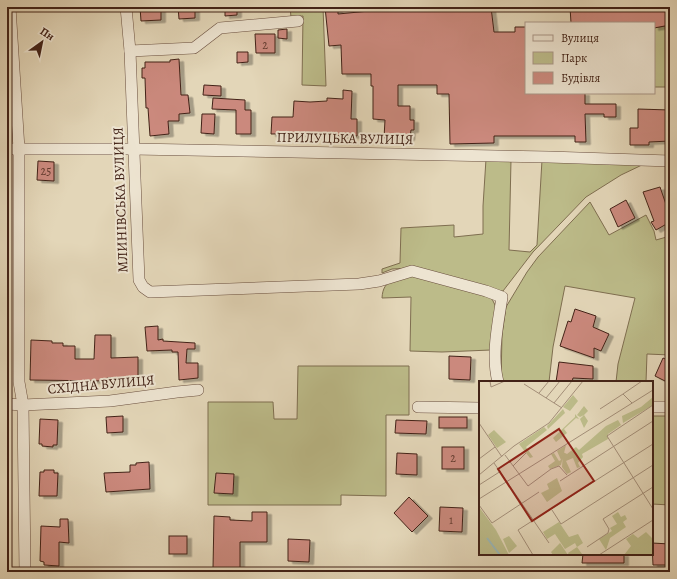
<svg xmlns="http://www.w3.org/2000/svg" width="677" height="579" viewBox="0 0 677 579" font-family="Alegreya,serif">
<style>
.green{fill:#bcbb89;stroke:#7f6e50}
.building{fill:#cb897d;stroke:#422217;filter:url(#shadow)}
.lines{fill:none;stroke-linecap:round;stroke-linejoin:round}
.street-casing{stroke:#6a4f3f;stroke-width:12}
.street{stroke:#ede4d1;stroke-width:11}
.labels{text-anchor:middle;stroke-width:4;stroke-linejoin:round;paint-order:stroke}
.number-label{font-size:12px;fill:#643c30}
.street-label{font-size:14px;fill:#422217;stroke:#ede4d1}
.inset-river{fill:none;stroke:#99b7b9;stroke-width:2}
.inset-road{fill:none;stroke:#a38e78;stroke-width:1}
.view{fill:#8f2418;fill-opacity:0.15;stroke:#8f2418;stroke-width:2}
.inset-edge{fill:none;stroke:#422217;stroke-width:2}
</style>
<defs>
<filter id="shadow"><feDropShadow dx="4.5" dy="2.5" stdDeviation="0" flood-color="#0004"/></filter>
</defs>
<rect width="100%" height="100%" fill="#e3d6b8"/>
<filter id="stains"><feTurbulence type="fractalNoise" baseFrequency=".005" numOctaves="4"/><feColorMatrix values="0 0 0 0 .2 0 0 0 0 .09 0 0 0 0 .02 0 0 0 .5 -.17"/></filter>
<radialGradient id="worn" r=".72"><stop offset=".6" stop-color="#630" stop-opacity="0"/><stop offset="1" stop-color="#630" stop-opacity=".3"/></radialGradient>
<!-- green -->
<g class="green">
<path d="M290,7h33l3,79 -24,-1 1,-69 -12,1z"/>
<path d="M670,25v52h-4v10h-12v-59z"/>
<path d="M486,159l25,1 -2,90 21,2 7,-7 5,-85 102,4 -23,11 -35,22 -53,55 -30,39h-7l-83,-23 -21,1 -10,4v-4l18,-6 1,-35 53,-3v12l29,-3v-28z"/>
<path d="M590,202l19,33 37,-20 8,16 2,9 14,-4v119l-23,-1 -1,28h-30l2,-18 17,-66 -70,-12 -12,61 -4,35h-46l-2,-2 1,-45 4,-28 21,-35 11,-15z"/>
<path d="M412,274l74,21 6,4 4,8 -5,43 -49,2 -32,-1 1,-54 -29,1c1,-20 15,-18 30,-24z"/>
<path d="M298,366h111v49h-23v81l-45,-1v10h-133v-103h65l1,17h23z"/>
<path d="M652,416h18v89l-18,-1z"/>
</g>
<!-- building -->
<g class="building">
<path d="M140,7h21v13l-20,1z"/>
<path d="M178,7h17v11l-16,1z"/>
<path d="M225,7h12v8l-12,1z"/>
<path d="M325,7h13v7l73,-7h80l3,25h21v-5h11v66h59v11h31v13h-12v-3h-19l1,28h-11v-6h-81v7l-44,1 -1,-50h-12v-9h-39v21h12v14h4v10h-3l-1,8h-26l1,-18 -12,-1v-33h-2v-12h-29l-1,-29 -12,1z"/>
<path d="M570,7h100v18l-16,3v-5h-83z"/>
<path d="M287,29v10l-9,-1v-8z"/>
<path d="M255,34h20v19h-19z"/>
<path d="M237,52h11v10l-11,1z"/>
<path d="M179,59l2,36h7l2,18 -11,1v7h-11l1,13 -19,2 -2,-28h-2l-1,-30h-3v-10h3v-6h25v-2z"/>
<path d="M204,85l17,1v10l-18,-1z"/>
<path d="M343,90l9,1 -1,28h6v17l-28,-1 1,-2 -59,1 1,-17h21l1,-16 16,1 17,-1v-3l16,1z"/>
<path d="M213,98l32,2v10h6v24h-15v-24l-24,-1z"/>
<path d="M638,109l32,1v31l-21,1v3h-19v-17h8z"/>
<path d="M202,114h13l-1,20 -13,-1z"/>
<path d="M38,161l16,1v19l-17,-1z"/>
<path d="M660,187l10,29v6l-14,8 -5,-8 3,-1 -11,-29z"/>
<path d="M626,200l9,18 -17,9 -8,-18z"/>
<path d="M575,309l21,7 -3,11 16,7 -8,17 -7,-3v10l-34,-12 8,-25 3,1z"/>
<path d="M158,326v14l5,-1v2l32,2v6h-8l-1,14h12v15l-19,2 -1,-28h-6v-2l-25,1 -2,-24z"/>
<path d="M95,335h16v23l27,-1v20l-31,1v3l-77,-1 1,-40 21,1v2h11v3h12v13h19z"/>
<path d="M449,356l22,1 -1,23 -21,-1z"/>
<path d="M663,358l7,3v9l-5,11 -10,-5z"/>
<path d="M559,362l34,4v13l-20,-1 -1,4h-16z"/>
<path d="M123,416v16l-16,1 -1,-16z"/>
<rect x="439" y="417" width="28" height="11"/>
<path d="M40,419l18,1 -1,25h-4v2l-11,-1v-2h-3z"/>
<path d="M396,420l31,1 -1,13 -31,-1z"/>
<rect x="442" y="447" width="22" height="22"/>
<path d="M397,453l20,1v21l-21,-1z"/>
<path d="M149,462l1,27 -44,3 -2,-19 26,-1v-7h6v-2z"/>
<path d="M44,470h10v3h4l-1,23h-18l1,-24h4z"/>
<path d="M216,473l18,1 -1,20 -19,-1z"/>
<path d="M409,497l19,19 -16,16 -18,-19z"/>
<path d="M440,507l23,1 -1,24 -23,-1z"/>
<path d="M252,512h15v30h-27v26h-27l1,-52 16,1v3l22,1z"/>
<path d="M60,519h8l1,24 -10,-1v24l-15,-1v-3l-4,-1 1,-35 19,1z"/>
<rect x="169" y="536" width="18" height="18"/>
<path d="M288,539l22,1 -1,22 -21,-1z"/>
<path d="M652,543l18,1v21h-17z"/>
<path d="M583,554h41v9h-42z"/>
</g>
<g class="lines">
<defs>
<g id="street">
<path d="M10,7l9,142v233l4,23 2,167"/>
<path d="M126,7l4,44 9,229 4,7 7,5 209,-8 20,-3 33,-10 74,20 16,6c-4,27 -11,58 -4,85"/>
<path d="M130,51l64,-3 26,-20 78,-7"/>
<path d="M7,149h126l416,8 121,4"/>
<path d="M7,404l16,1 87,-4 67,-9 21,-2"/>
<path d="M418,407l62,1"/>
<path d="M652,407h18"/>
</g>
</defs>
<!-- street casing -->
<use href="#street" class="street-casing"/>
<!-- street -->
<use href="#street" class="street"/>
</g>
<g class="labels">
<!-- number labels -->
<g class="number-label">
<text x="265" y="49">2</text>
<text x="46" y="175">25</text>
<text x="453" y="462">2</text>
<text x="451" y="524">1</text>
</g>
<!-- street labels -->
<g class="street-label">
<text transform="translate(345 138) rotate(1)" y="5">ПРИЛУЦЬКА ВУЛИЦЯ</text>
<text transform="translate(120 200) rotate(-92)" y="5">МЛИНІВСЬКА ВУЛИЦЯ</text>
<text transform="translate(101 384) rotate(-5)" y="5">СХІДНА ВУЛИЦЯ</text>
</g>
</g>
<!-- overview -->
<g transform="translate(479 381)">
<rect width="174" height="174" fill="#e3d6b8"/>
<path d="M94,14l5,6 -8,10 -7,-4zM174,16v8l-30,18 -1,-7 19,-9zM105,25l4,5 -4,4 4,6 -4,7 -4,-9 4,-4 -4,2 -3,-2zM84,28l2,4 -17,16 -1,-3zM96,33l4,5 -3,-1 -12,11 3,4 -11,9 -3,-4 22,-21zM139,39l3,5 -13,9v5l-26,15 1,3 -5,6 2,4 -3,1 -4,-10 -7,3 5,11 -4,2 -5,-7 1,-15 4,2 9,-7 3,3 27,-24zM65,46l3,3 -21,17 7,10 -3,1 -11,-14zM15,49l12,12 -9,6 -9,-13zM87,64l-5,20 -11,4 -2,-3 7,-5 -4,-7 3,-1 5,8 2,-1 -4,-9zM78,97l5,13 -15,11 -6,-9 8,-4 -2,-5zM0,126l17,23 13,25h-30zM139,131l3,5 4,-2 2,4 -4,3 3,5 -16,11 -4,12 -7,-11 13,-8 -2,-3 7,-4 -5,-8zM80,141l10,15 9,-3 5,9 -6,4 5,7 -13,1 -1,-2 9,-6 -2,-4 -10,6 -10,-15 -8,5 -4,-7zM167,151l7,7v16h-29l7,-9 -5,-7 7,-5 5,4zM30,155l8,10 -8,7 -6,-14zM81,162l8,12h-15l-2,-3z" fill="#bcbb89"/>
<path class="inset-river" d="M8,157l13,17"/>
<path class="inset-road" d="M11,0l1,6 14,-6M45,3l38,24M60,12l10,-12M67,17l14,-17M75,22l18,-22M153,22l-9,-9 19,-13M174,24l-46,31 46,73M121,28l23,-15M0,42l23,34M26,74l23,31 23,-17 8,-3 8,9M0,78l16,-12M15,82l55,80M34,85l13,-13M0,94l35,-29 35,-23 34,-42M81,100l93,-60M0,104l22,-14M0,118l174,-109M0,124l13,18 47,-31M73,129l9,14 92,-59M108,166l21,-14 1,-4 -6,-10 50,-32M54,174l-15,-25 135,-86M120,174l54,-35"/>
<path class="view" d="M80,48l35,52 -62,40 -34,-52z"/>
<rect width="174" height="174" class="inset-edge"/>
</g>
<!-- margin -->
<rect width="677" height="579" fill="none" stroke="#e3d6b8" stroke-width="24"/>
<rect x="8" y="8" width="661" height="563" fill="none" stroke="#422217" stroke-width="2"/>
<rect x="12" y="12" width="653" height="555" fill="none" stroke="#422217"/>
<!-- legend -->
<rect x="525" y="22" width="130" height="72" fill="#ede4d1" stroke="#a99687"/>
<rect x="533" y="35" width="20" height="6" fill="#ede4d1" stroke="#a99687"/>
<text x="561" y="42" font-size="12" fill="#422217">Вулиця</text>
<rect x="533" y="52" width="20" height="12" fill="#bcbb89" stroke="#a99687"/>
<text x="561" y="62" font-size="12" fill="#422217">Парк</text>
<rect x="533" y="72" width="20" height="12" fill="#cb897d" stroke="#a99687"/>
<text x="561" y="82" font-size="12" fill="#422217">Будівля</text>
<!-- north arrow -->
<g transform="translate(42 42) rotate(33)" stroke="#ede4d1" stroke-width="3" paint-order="stroke">
<path d="M0-3L7 15L0 10L-7 15Z" fill="#422217"/>
<text y="-6" font-size="11" font-weight="bold" text-anchor="middle" fill="#422217">Пн</text>
</g>
<rect width="100%" height="100%" filter="url(#stains)"/>
<rect width="100%" height="100%" fill="url(#worn)"/>
</svg>
